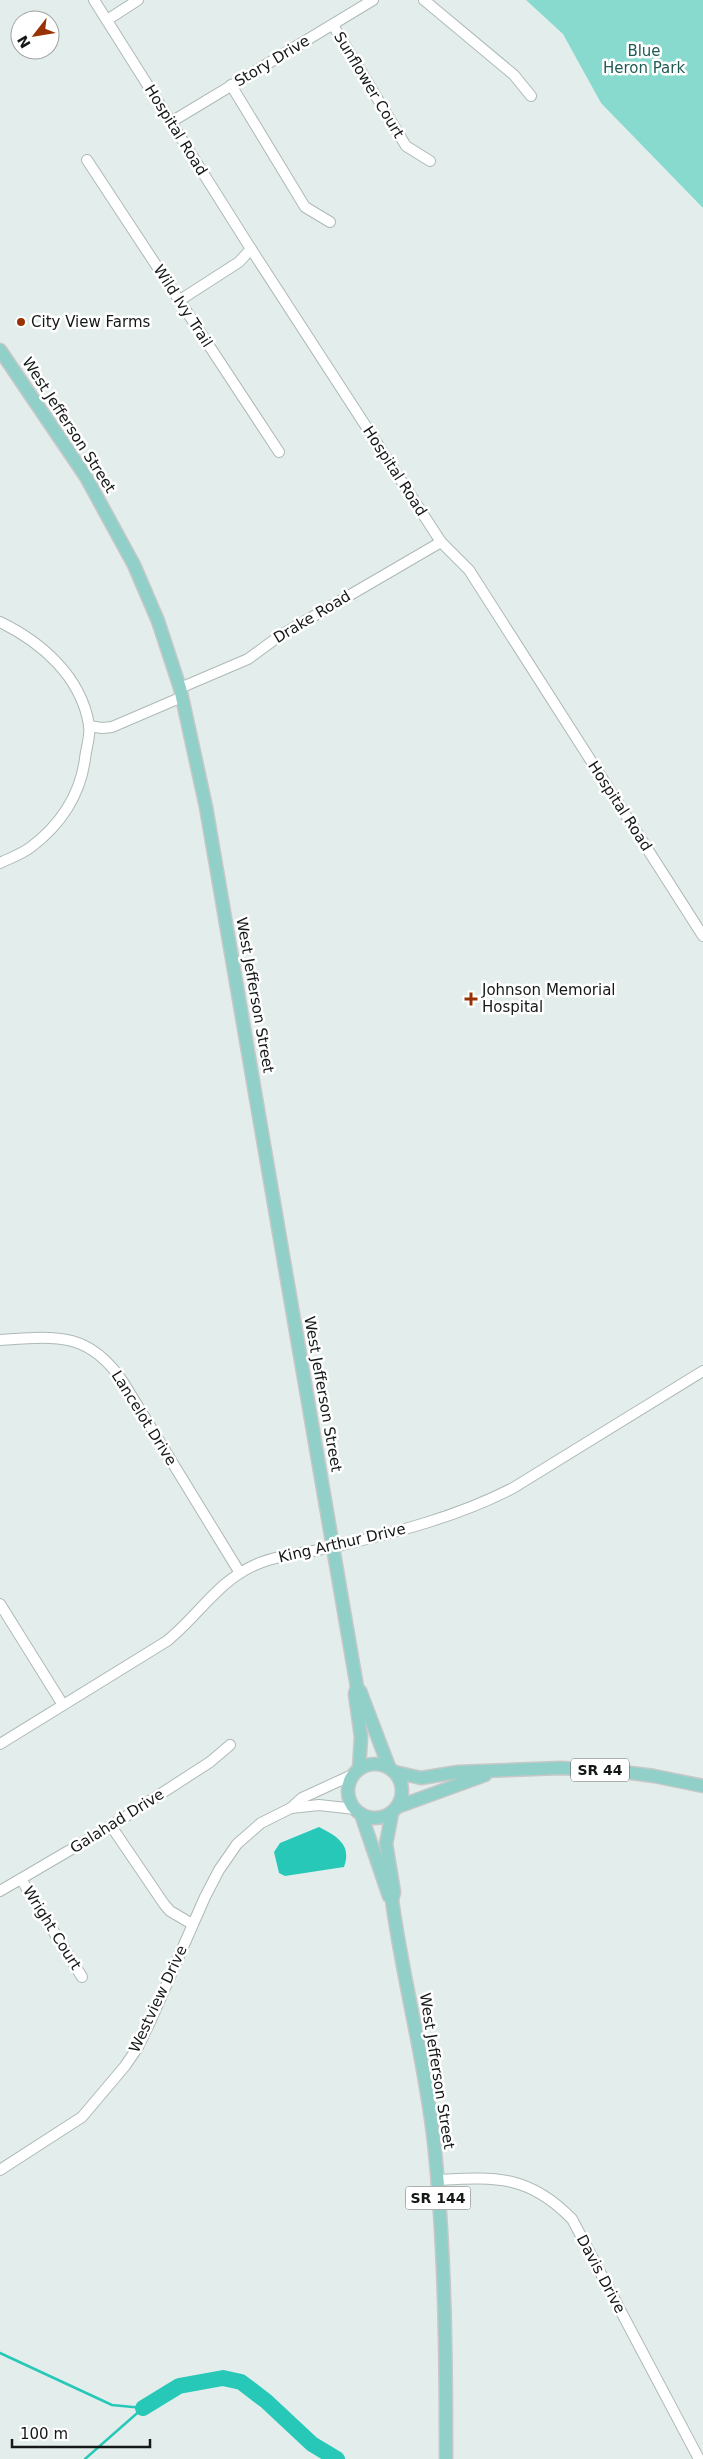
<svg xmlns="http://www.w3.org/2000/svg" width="703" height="2459" viewBox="0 0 703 2459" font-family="'DejaVu Sans',sans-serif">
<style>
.green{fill:#88d9ce}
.water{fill:#28c8b8}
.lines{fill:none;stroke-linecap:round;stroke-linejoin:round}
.stream{stroke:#28c8b8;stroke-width:2.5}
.river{stroke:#28c8b8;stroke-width:16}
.minor-casing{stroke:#aeb9b7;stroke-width:12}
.major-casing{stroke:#c7c8c7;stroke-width:15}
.minor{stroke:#fff;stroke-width:10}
.major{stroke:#90d0c9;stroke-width:12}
.poi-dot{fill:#983204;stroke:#fff;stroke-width:2}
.labels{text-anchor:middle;stroke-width:5;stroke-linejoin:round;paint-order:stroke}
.shield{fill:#fff;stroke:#5a5d5d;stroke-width:1}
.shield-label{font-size:14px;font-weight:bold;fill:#141817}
.park-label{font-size:15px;fill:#1f5b54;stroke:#fff}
.street-label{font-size:15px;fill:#141817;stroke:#fff}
.poi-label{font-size:15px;fill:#141817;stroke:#fff;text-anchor:start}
</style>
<rect width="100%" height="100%" fill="#e3eeec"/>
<!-- green -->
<path class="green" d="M526,0h177v208l-102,-105 -38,-69z"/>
<!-- water -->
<path class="water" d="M319,1827c18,9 33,18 25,40l-59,9 -6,-3 -5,-21 6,-9z"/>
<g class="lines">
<!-- stream -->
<g class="stream">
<path d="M0,2353l112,52 31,3"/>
<path d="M85,2459l58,-51"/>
</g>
<!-- river -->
<path class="river" d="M143,2408l36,-22 44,-8 18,4 25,19 46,43 25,15"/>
<defs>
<g id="minor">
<path d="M94,0l157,249 190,293 28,28 234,366"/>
<path d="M424,0l90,75 17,21"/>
<path d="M107,20l31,-20"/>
<path d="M333,25l73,121 24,15"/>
<path d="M231,85l74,122 25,15"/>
<path d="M171,122l202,-122"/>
<path d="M87,160l192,292"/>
<path d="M180,300l59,-38 12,-13"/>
<path d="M0,622c41,20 81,54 89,103 2,10 -3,23 -4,34 -5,36 -25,66 -54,88 -9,7 -21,11 -31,16"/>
<path d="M180,688l68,-29 30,-22 163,-95"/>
<path d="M89,726l13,2 10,-1 70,-30"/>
<path d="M0,1340c55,-4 89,-9 123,42l117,191"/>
<path d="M0,1604l63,101"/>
<path d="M0,1744l167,-103c31,-25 51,-60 88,-76 24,-11 53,-12 78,-18 61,-14 124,-30 180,-59l190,-117"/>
<path d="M291,1808l28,-3 36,4"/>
<path d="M111,1826l53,78 6,7 22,13"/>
<path d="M21,1879l61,98"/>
<path d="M0,1891l111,-65 99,-64 20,-17"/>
<path d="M0,2170l82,-53 43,-51 13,-19 12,-25 55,-125 14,-27 18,-26 24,-21 30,-15 11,-10 50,-23"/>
<path d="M437,2180c58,-3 91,-6 135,39l127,240"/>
</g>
<g id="major">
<path d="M0,350l86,127 48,88 24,56 22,67 26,119 140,816 11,64 -2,7 6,43 -2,32"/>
<path d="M360,1691l29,76"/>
<circle cx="375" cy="1791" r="27"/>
<path d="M395,1772l26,6 37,-6 102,-4 48,2 46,6 49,10"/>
<path d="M397,1807l88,-32"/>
<path d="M392,1813l-6,31 8,48 -2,8c11,81 33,161 42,242 11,105 12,212 12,317"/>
<path d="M361,1814l28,82"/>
</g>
</defs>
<!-- minor casing -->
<use href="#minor" class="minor-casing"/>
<!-- major casing -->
<use href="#major" class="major-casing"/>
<!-- minor -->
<use href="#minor" class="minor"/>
<!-- major -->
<use href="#major" class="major"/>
</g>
<!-- markers -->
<g class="poi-dot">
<circle cx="21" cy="322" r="5"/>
<path d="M468.5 991.5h5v5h5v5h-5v5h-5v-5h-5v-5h5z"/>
</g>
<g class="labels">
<!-- shield labels -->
<g class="shield">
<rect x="571" y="1758.5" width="58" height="23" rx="4"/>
<rect x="405.5" y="2186.5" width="65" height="23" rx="4"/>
</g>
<g class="shield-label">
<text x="600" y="1775">SR 44</text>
<text x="438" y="2203">SR 144</text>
</g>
<!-- park labels -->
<g class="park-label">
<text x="644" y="56">Blue<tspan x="644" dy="17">Heron Park</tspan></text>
</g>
<!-- street labels -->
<g class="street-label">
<text transform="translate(272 61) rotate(-31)" y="5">Story Drive</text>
<text transform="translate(369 85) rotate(59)" y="5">Sunflower Court</text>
<text transform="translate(176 130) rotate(58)" y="5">Hospital Road</text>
<text transform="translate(183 306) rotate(57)" y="5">Wild Ivy Trail</text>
<text transform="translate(69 425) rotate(57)" y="5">West Jefferson Street</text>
<text transform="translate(395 471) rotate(57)" y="5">Hospital Road</text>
<text transform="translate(312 617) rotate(-31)" y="5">Drake Road</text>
<text transform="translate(620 806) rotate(57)" y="5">Hospital Road</text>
<text transform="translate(255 995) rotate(80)" y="5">West Jefferson Street</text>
<text transform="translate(323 1394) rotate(80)" y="5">West Jefferson Street</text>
<text transform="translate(144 1418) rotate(58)" y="5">Lancelot Drive</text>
<text transform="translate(342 1543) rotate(-13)" y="5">King Arthur Drive</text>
<text transform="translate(117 1821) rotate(-32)" y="5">Galahad Drive</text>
<text transform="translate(52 1928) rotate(58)" y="5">Wright Court</text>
<text transform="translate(158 1999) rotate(-65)" y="5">Westview Drive</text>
<text transform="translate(437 2071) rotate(81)" y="5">West Jefferson Street</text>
<text transform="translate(601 2274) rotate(62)" y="5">Davis Drive</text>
</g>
<!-- poi labels -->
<g class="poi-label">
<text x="31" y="327">City View Farms</text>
<text x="482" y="995">Johnson Memorial<tspan x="482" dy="17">Hospital</tspan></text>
</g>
</g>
<!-- north arrow -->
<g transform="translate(35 35) rotate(239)"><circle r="24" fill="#ffffff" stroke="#a1a3a2"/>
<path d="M0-4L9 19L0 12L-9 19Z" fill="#983204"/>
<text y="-8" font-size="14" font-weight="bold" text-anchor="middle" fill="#141817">N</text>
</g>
<!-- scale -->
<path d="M12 2439v8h138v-8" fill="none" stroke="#141817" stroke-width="2.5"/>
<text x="20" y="2439" font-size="15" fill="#141817" stroke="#ffffff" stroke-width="4" paint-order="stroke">100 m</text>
</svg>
